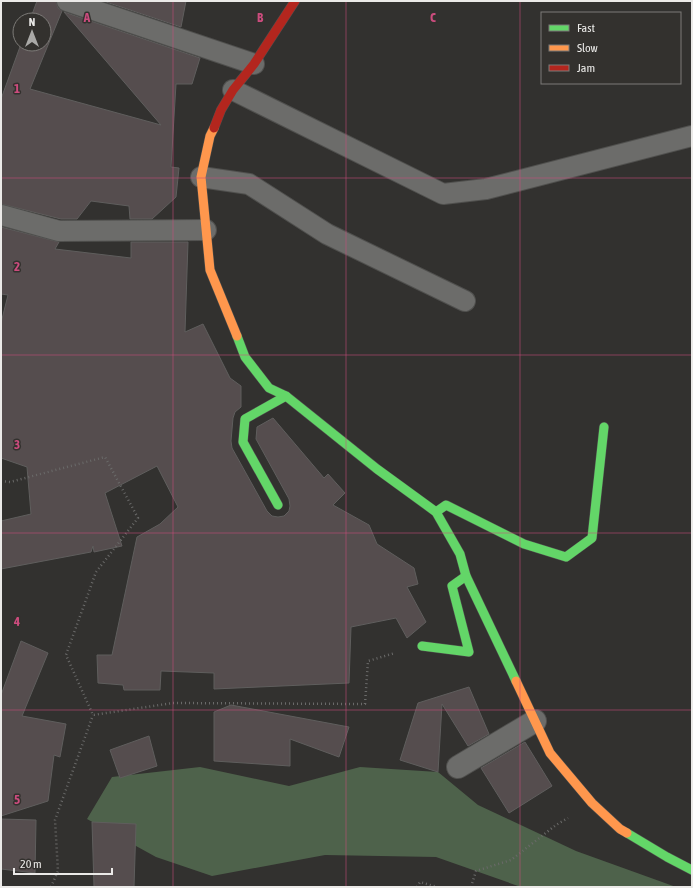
<svg xmlns="http://www.w3.org/2000/svg" width="693" height="888" viewBox="0 0 693 888" font-family="'Asap Condensed',sans-serif">
<style>
.forest{fill:#4e624b}
.building{fill:#554d4e;stroke:#5f5e5d}
.lines{fill:none;stroke-linecap:round;stroke-linejoin:round}
.lane-casing{stroke:#50504e;stroke-width:22}
.street-casing{stroke:#50504e;stroke-width:24}
.fast-casing{stroke:#50504e;stroke-width:10}
.slow-casing{stroke:#50504e;stroke-width:10}
.jam-casing{stroke:#50504e;stroke-width:10}
.path{stroke:#6a6a69;stroke-width:2.5;stroke-dasharray:1 3;stroke-linecap:butt}
.lane{stroke:#6c6c6a;stroke-width:20}
.street{stroke:#6c6c6a;stroke-width:22}
.fast{stroke:#63d668;stroke-width:9}
.slow{stroke:#ff974d;stroke-width:9}
.jam{stroke:#b3261e;stroke-width:9}
.grid{fill:none;stroke:#cc4c7e;stroke-width:1;stroke-opacity:0.55}
.grid-label{font-size:13px;text-anchor:middle;font-weight:bold;fill:#cc4c7e;stroke:#33312e;stroke-width:3;stroke-linejoin:round;paint-order:stroke}
</style>
<rect width="100%" height="100%" fill="#32312f"/>
<!-- forest -->
<path class="forest" d="M200,767l89,19 71,-19 78,5 40,33 98,46 100,36h-155l-85,-30 -111,-2 -113,21 -56,-19 -69,-38 25,-42z"/>
<!-- building -->
<g class="building">
<path d="M37,1h19l2,7 4,3 -32,78 131,36 -97,-113 136,46 -8,26h-16l-5,83 8,1 -3,29 -24,22h-22l-1,-13 -38,-5 -14,18h-16l-60,-15v-105l20,-55h23v-24h-14z"/>
<path d="M103,1h83l-5,26z"/>
<path d="M1,227l58,15 -4,7 76,9v-16h57l-3,90 18,-8 27,54 11,8v21l-6,5 -2,6 -2,23 1,7 35,63 5,5 6,1 6,-1 5,-5 1,-5 -1,-7 -33,-60 1,-12 16,-9 51,60 4,-4 17,19 -12,12 36,20 8,19 37,24 4,16 -11,3 19,35 -19,16 -11,-20 -45,9 -2,56 -135,6v-16l-53,-2 -1,19h-36l-1,-5 -25,-2 -1,-28h15l25,-118 23,-13 18,-17 -21,-41 -52,27 17,53 -28,6 -1,-6 -2,6 -90,17v-48l30,-7 -4,-47 -26,-9v-135l7,-28 -7,-1z"/>
<path d="M21,641l27,12 -26,63 44,8 -6,33 -6,-2 -6,46 -47,15v-121z"/>
<path d="M469,687l20,47 -21,12 -26,-42 -4,68 -38,-12 18,-57z"/>
<path d="M231,705l118,22 -10,30 -49,-18v27l-76,-5v-49z"/>
<path d="M149,736l8,30 -37,12 -10,-28z"/>
<path d="M525,742l27,44 -43,27 -28,-45z"/>
<path d="M1,819l35,1 -1,53 -34,-4z"/>
<path d="M92,822l44,2 -2,63h-40z"/>
</g>
<g class="lines">
<defs>
<g id="lane">
<path d="M67,1l187,63"/>
<path d="M233,90l210,104 43,-5 206,-53"/>
<path d="M201,177l48,7 78,50 138,67"/>
<path d="M1,215l58,16 147,-1"/>
</g>
<path id="street" d="M458,767l77,-46"/>
<g id="fast">
<path d="M237,336l8,21 24,31 17,8 91,73 59,43 24,42 6,22 50,105"/>
<path d="M278,505l-35,-63 2,-23 41,-23"/>
<path d="M436,512l10,-7 78,39 42,13 26,-19 12,-111"/>
<path d="M422,646l47,6 -17,-66 14,-10"/>
<path d="M627,833l40,24 25,13"/>
</g>
<g id="slow">
<path d="M214,128l-4,8 -9,41 9,93 27,66"/>
<path d="M516,681l34,72 42,50 28,26 7,4"/>
</g>
<path id="jam" d="M214,128l7,-18 12,-20 21,-26 41,-63"/>
</defs>
<!-- lane casing -->
<use href="#lane" class="lane-casing"/>
<!-- street casing -->
<use href="#street" class="street-casing"/>
<!-- fast casing -->
<use href="#fast" class="fast-casing"/>
<!-- slow casing -->
<use href="#slow" class="slow-casing"/>
<!-- jam casing -->
<use href="#jam" class="jam-casing"/>
<!-- path -->
<g class="path">
<path d="M1,481l9,1 95,-25 33,61 -42,54 -30,83 27,60 80,-12 192,1 3,-43 27,-8"/>
<path d="M51,887l7,-16 -3,-51 38,-105"/>
<path d="M417,887l3,-5 17,5"/>
<path d="M471,887l5,-16 35,-11 45,-35 12,-7"/>
</g>
<!-- lane -->
<use href="#lane" class="lane"/>
<!-- street -->
<use href="#street" class="street"/>
<!-- fast -->
<use href="#fast" class="fast"/>
<!-- slow -->
<use href="#slow" class="slow"/>
<!-- jam -->
<use href="#jam" class="jam"/>
</g>
<!-- grid -->
<path class="grid" d="M173,1v886M346,1v886M520,1v886M1,178h691M1,355h691M1,533h691M1,710h691"/>
<g class="grid-label">
<text x="87" y="22">A</text>
<text x="260" y="22">B</text>
<text x="433" y="22">C</text>
<text x="17" y="93">1</text>
<text x="17" y="271">2</text>
<text x="17" y="449">3</text>
<text x="17" y="626">4</text>
<text x="17" y="804">5</text>
</g>
<!-- border -->
<rect width="693" height="888" fill="none" stroke="#ebeae8" stroke-width="4"/>
<!-- legend -->
<rect x="541" y="12" width="140" height="72" fill="#33312e" stroke="#7d7b78"/>
<rect x="549" y="25" width="20" height="6" fill="#63d668" stroke="#7d7b78"/>
<text x="577" y="32" font-size="12" fill="#ebeae8">Fast</text>
<rect x="549" y="45" width="20" height="6" fill="#ff974d" stroke="#7d7b78"/>
<text x="577" y="52" font-size="12" fill="#ebeae8">Slow</text>
<rect x="549" y="65" width="20" height="6" fill="#b3261e" stroke="#7d7b78"/>
<text x="577" y="72" font-size="12" fill="#ebeae8">Jam</text>
<!-- north arrow -->
<g transform="translate(32 32)"><circle r="19" fill="#33312e" stroke="#7d7b78"/>
<path d="M0-3L7 15L0 10L-7 15Z" fill="#aaa9a7"/>
<text y="-6" font-size="11" font-weight="bold" text-anchor="middle" fill="#ebeae8">N</text>
</g>
<!-- scale -->
<path d="M14 868v6h98v-6" fill="none" stroke="#ebeae8" stroke-width="2"/>
<text x="20" y="868" font-size="12" fill="#ebeae8" stroke="#33312e" stroke-width="3" paint-order="stroke">20 m</text>
</svg>
